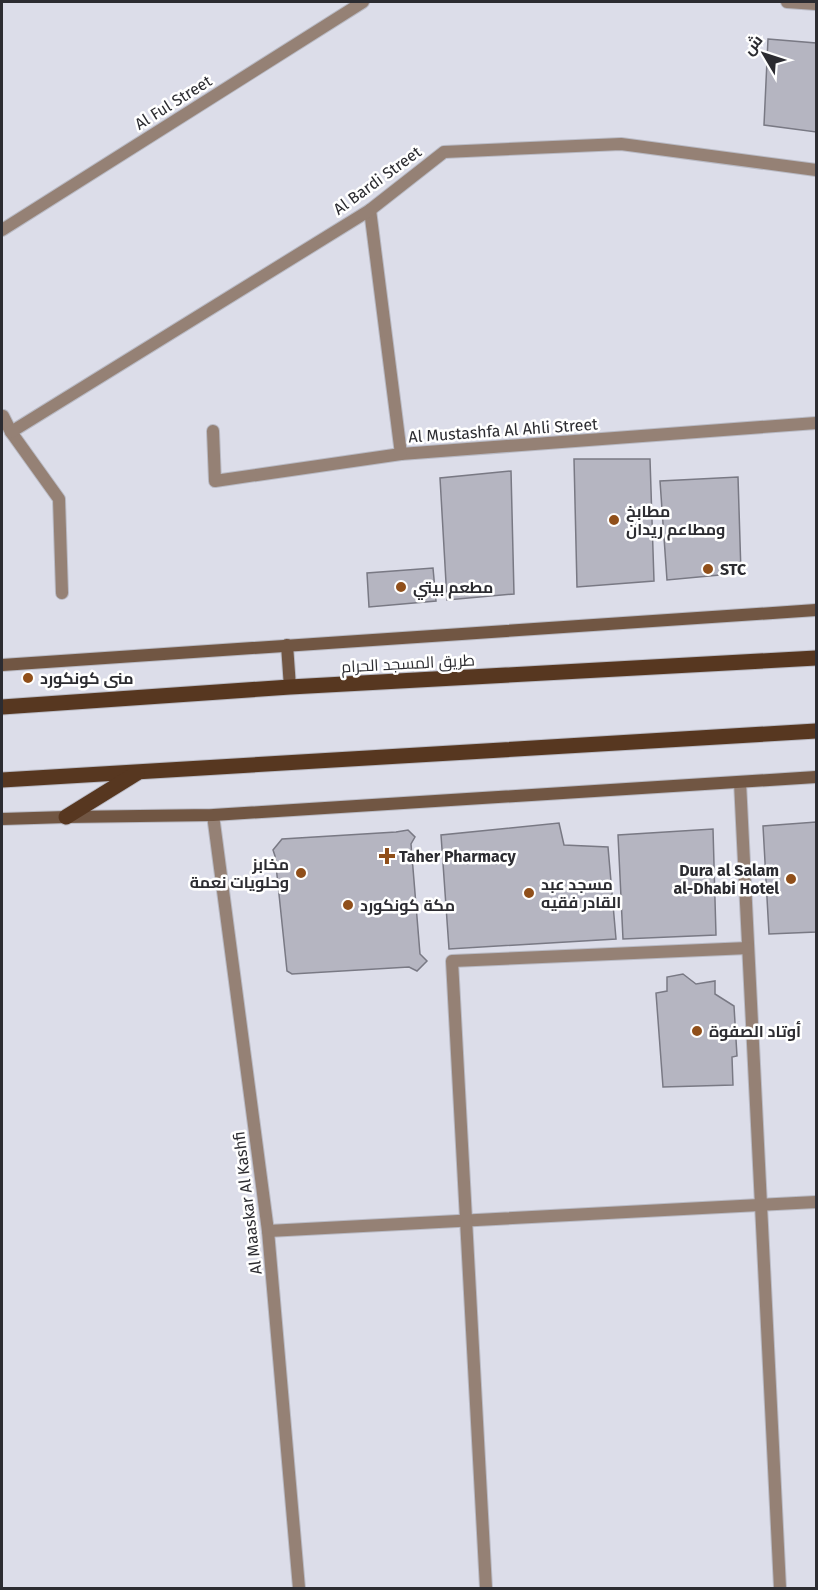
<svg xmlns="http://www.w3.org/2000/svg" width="818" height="1590" viewBox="0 0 818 1590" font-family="'Fira Sans',Cairo,sans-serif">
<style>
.building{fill:#b5b5c1;stroke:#797984;stroke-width:1.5}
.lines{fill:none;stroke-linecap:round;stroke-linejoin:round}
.street-casing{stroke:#b9bac4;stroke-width:14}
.secondary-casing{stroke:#b9bac4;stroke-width:14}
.primary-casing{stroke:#b9bac4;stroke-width:17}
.street{stroke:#958175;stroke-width:12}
.secondary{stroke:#715643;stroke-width:12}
.primary{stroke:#573720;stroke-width:15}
.poi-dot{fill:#904f1a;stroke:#fff;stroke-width:2}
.labels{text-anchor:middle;stroke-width:5;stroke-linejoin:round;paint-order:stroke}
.street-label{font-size:16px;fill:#2c2c31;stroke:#fff}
.poi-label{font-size:16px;font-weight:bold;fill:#2c2c31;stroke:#fff;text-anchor:start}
</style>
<rect width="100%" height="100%" fill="#dcdde9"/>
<!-- building -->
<g class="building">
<path d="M768,39l48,4v89l-52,-7z"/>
<path d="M574,459h76l4,122 -77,6z"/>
<path d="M511,471l3,123 -67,6 -7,-122z"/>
<path d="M738,477l3,96 -74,7 -7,-99z"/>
<path d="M433,568l3,33 -67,6 -2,-34z"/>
<path d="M816,822v110l-47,2 -6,-108z"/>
<path d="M559,823l5,22 44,2 8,92 -167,10 -8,-114z"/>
<path d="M713,829l3,106 -93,4 -5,-104z"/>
<path d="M408,830l7,7 -4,7 9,110 7,7 -10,10 -8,-4 -117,7 -5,-3 -12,-115 -2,-6 9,-11 114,-7z"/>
<path d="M683,974l13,10 19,-3v13l19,12 3,50 -5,1 1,28 -70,2 -7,-94 11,-2v-14z"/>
</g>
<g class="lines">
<defs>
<g id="street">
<path d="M787,2l29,2"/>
<path d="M370,210l31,244 415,-31"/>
<path d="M2,230l361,-228"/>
<path d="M3,416l8,16 48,67 3,94"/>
<path d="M213,431l2,50 186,-27"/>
<path d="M11,432l359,-222 74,-58 177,-8 195,26"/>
<path d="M740,782l40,806"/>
<path d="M213,815l55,416 31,357"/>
<path d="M268,1231l548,-29"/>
<path d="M486,1588l-34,-627 296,-13"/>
</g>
<g id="secondary">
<path d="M287,645l3,42"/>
<path d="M2,665l814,-55"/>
<path d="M2,819l64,-2 147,-2 603,-38"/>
</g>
<g id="primary">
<path d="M2,707l288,-20 526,-29"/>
<path d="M2,780l814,-49"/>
<path d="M66,817l71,-44"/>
</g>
</defs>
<!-- street casing -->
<use href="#street" class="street-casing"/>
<!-- secondary casing -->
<use href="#secondary" class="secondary-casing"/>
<!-- primary casing -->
<use href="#primary" class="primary-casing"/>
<!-- street -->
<use href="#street" class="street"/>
<!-- secondary -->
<use href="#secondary" class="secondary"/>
<!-- primary -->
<use href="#primary" class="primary"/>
</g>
<!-- markers -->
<g class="poi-dot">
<circle cx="614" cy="520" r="6"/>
<circle cx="708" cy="569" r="6"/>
<circle cx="401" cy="587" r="6"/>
<circle cx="28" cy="678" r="6"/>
<path d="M384 847h6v6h6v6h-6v6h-6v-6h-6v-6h6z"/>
<circle cx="301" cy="873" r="6"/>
<circle cx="791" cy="879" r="6"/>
<circle cx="529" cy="893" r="6"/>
<circle cx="348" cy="905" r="6"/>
<circle cx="697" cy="1031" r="6"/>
</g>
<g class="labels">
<!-- street labels -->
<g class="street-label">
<text transform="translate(173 102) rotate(-32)" y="6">Al Ful Street</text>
<text transform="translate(377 180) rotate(-36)" y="6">Al Bardi Street</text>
<text transform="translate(503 430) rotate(-4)" y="6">Al Mustashfa Al Ahli Street</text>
<text transform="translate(408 663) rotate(-3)" y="6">طريق المسجد الحرام</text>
<text transform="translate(247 1203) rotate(-97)" y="6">Al Maaskar Al Kashfi</text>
</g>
<!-- poi labels -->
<g class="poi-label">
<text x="626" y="517">مطابخ<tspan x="626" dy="18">ومطاعم ريدان</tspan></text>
<text x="720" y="575">STC</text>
<text x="413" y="593">مطعم بيتي</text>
<text x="40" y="684">منى كونكورد</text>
<text x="399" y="862">Taher Pharmacy</text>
<text x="289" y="870" text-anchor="end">مخابز<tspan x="289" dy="18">وحلويات نعمة</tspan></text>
<text x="779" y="876" text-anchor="end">Dura al Salam<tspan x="779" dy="18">al-Dhabi Hotel</tspan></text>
<text x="541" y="890">مسجد عبد<tspan x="541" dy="18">القادر فقيه</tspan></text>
<text x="360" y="911">مكة كونكورد</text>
<text x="709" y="1037">أوتاد الصفوة</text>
</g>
</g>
<!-- border -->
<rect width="818" height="1590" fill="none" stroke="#2c2c31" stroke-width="6"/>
<!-- north arrow -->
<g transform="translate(764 54) rotate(309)" stroke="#ffffff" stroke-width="4.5" paint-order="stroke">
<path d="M0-4.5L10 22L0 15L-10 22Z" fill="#2c2c31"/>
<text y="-9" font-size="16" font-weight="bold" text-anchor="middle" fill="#2c2c31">ش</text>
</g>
</svg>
